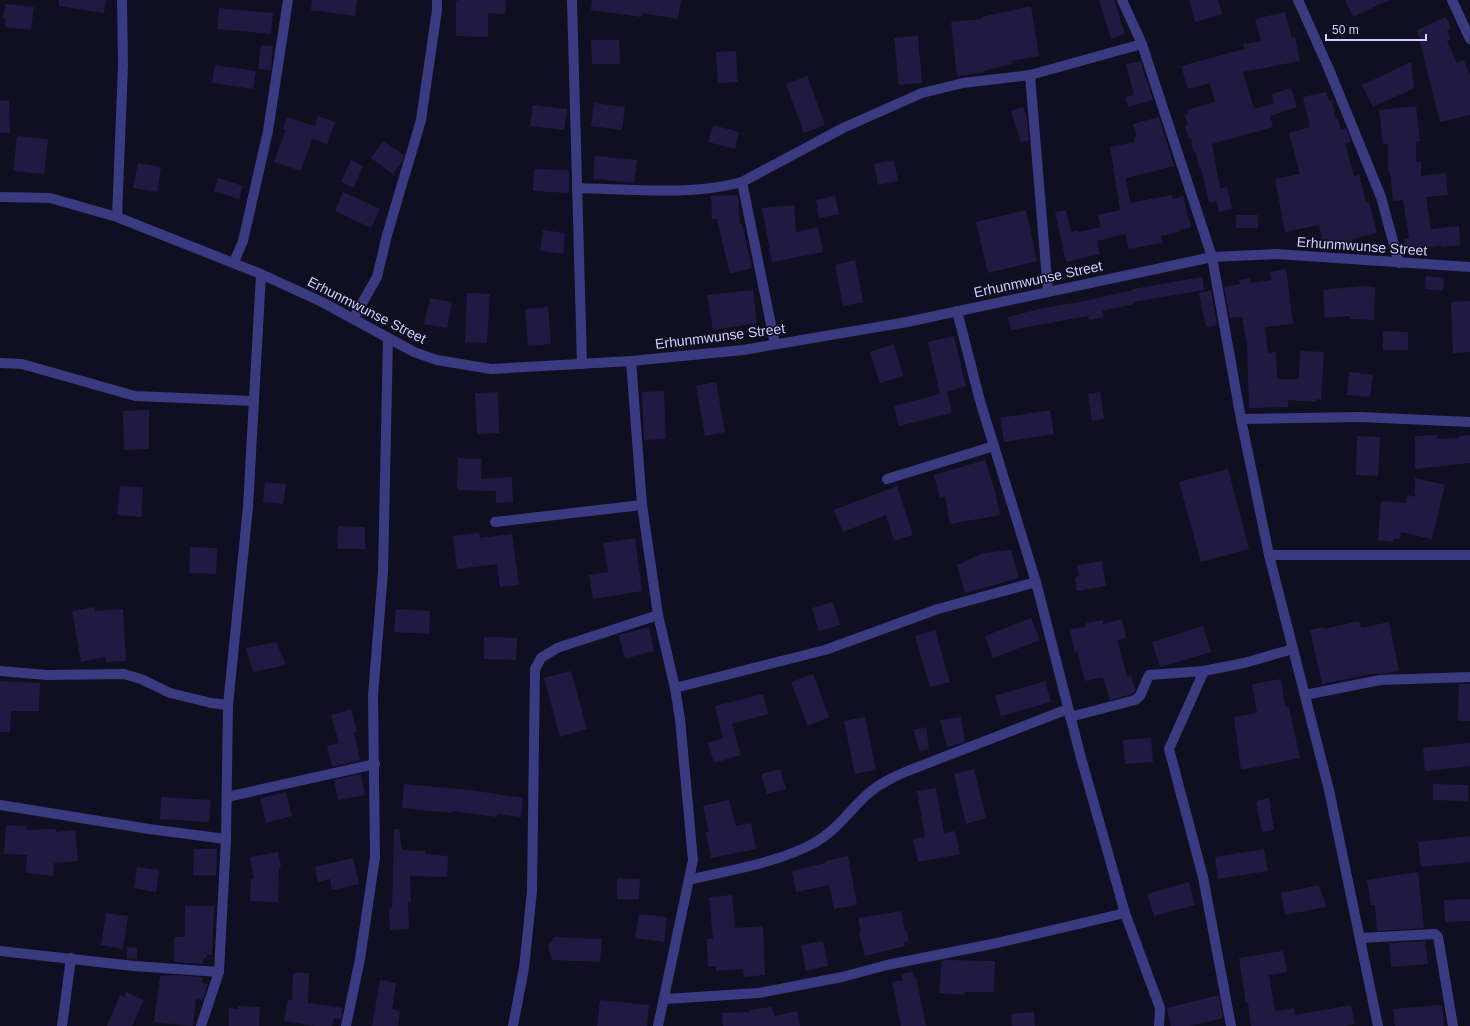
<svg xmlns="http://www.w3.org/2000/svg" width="1470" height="1026" viewBox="0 0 1470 1026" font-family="Helvetica,sans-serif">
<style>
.building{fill:#201a42}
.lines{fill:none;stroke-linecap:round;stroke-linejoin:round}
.street{stroke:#393a80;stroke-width:10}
.labels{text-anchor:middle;stroke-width:3;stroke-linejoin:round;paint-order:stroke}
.street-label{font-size:14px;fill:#d2cefe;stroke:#100e21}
</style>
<rect width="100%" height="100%" fill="#100e21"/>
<!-- building -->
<g class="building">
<path d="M59,0h47l-2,13 -45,-7z"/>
<path d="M312,0h45l-2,16 -44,-6z"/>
<path d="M460,0h46l-1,14 -17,-1v24l-32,-1v-35z"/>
<path d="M592,0h89l-3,19 -36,-6 -1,4 -50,-7z"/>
<path d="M1099,0h15l11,34 -14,5z"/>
<path d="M1189,0h29l4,14 -27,8z"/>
<path d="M1345,0h44l-36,17z"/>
<path d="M5,4l29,3 -3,23 -26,-3 1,-8h-3z"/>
<path d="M1031,6l8,50 -28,5 1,3 -29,7v2l-26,3 -6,-54 31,-3v-2z"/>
<path d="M219,8l54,5 -2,21 -54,-5z"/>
<path d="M1285,12l7,26 3,-1 5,24 -57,11 11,37 20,-6 -2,-9 19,-6 6,19 -27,9 3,11 -61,17 8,44 7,-1 5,22 -13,3 -3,-11 -7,2 -8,-36 -2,1 -3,-16h-3l-2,-14h-2l-4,-12 3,-1 -3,-10 3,-1 -1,-4 28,-8 -5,-19 -22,6 -7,-23 63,-17 -1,-5 18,-3 -6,-22z"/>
<path d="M1446,17l5,11 -4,2 4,9 -4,2 10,22 7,-3 6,16v39l-30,7 -23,-92z"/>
<path d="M918,36l4,47 -23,2 -5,-47z"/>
<path d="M591,40h28l1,24h-28z"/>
<path d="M261,45l12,1 -2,24 -13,-1z"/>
<path d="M736,51l2,31 -20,1 -2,-31z"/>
<path d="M1141,61l4,17 1,-1 7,23 -25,7 -3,-10 9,-2 -8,-31z"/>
<path d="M1411,62l3,26 -41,19 -11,-22z"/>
<path d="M215,65l41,6 -3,18 -41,-6z"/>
<path d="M807,76l18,49 -21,8 -18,-49z"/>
<path d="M1326,92l3,9 3,-1 4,19h2l3,11 5,-2 3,8 2,6 -6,1 9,33 5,-2 7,28 3,-1 8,32 -24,6 1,5 -24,5 -2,-10 -6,1 -3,-15 -34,7 -10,-53 25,-5 -11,-41 21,-6 -7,-30z"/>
<path d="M9,100l1,33h-10v-32z"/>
<path d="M594,103l31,4 -3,23 -31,-4z"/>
<path d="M533,105l34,4 -3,21 -34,-4z"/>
<path d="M1416,106l4,35h-4v21h5v14l25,-3 2,22 -22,2 5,32 28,-3 1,19 -19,2v-2l-35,6 -2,-12 5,-1 -6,-38 -10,1 -3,-29h-2v-28h-5l-4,-34z"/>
<path d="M1023,107l4,11 2,22 -8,2 -10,-31z"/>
<path d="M318,116l17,6 -8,22 -15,-5 -11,32 -27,-9 12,-32 -3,-1 4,-12 28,9z"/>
<path d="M1159,117l15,49 -48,12 4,25 42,-8 1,4 10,-3 8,31 -11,3v2l-19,4 1,7 -33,6 -4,-15 -28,7 3,13 -34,8 -11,-50 11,-2 5,22 7,-2 1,2 22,-5 -3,-12 22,-5 -10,-63 25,-5 -2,-4 4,-1 -4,-13z"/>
<path d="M713,125l26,7 -4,17 -27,-7z"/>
<path d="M17,136l31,3 -4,35 -31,-3z"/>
<path d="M383,141l21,14 -2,7 -9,12 -22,-16z"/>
<path d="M595,156l42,4 -3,23 -41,-4z"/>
<path d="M351,160l12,6 -10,22 -12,-6z"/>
<path d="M894,160l4,21 -20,4 -4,-21z"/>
<path d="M138,163l23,4 -4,25 -24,-4z"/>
<path d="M534,169l35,1v23l-36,-2z"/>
<path d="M218,178l25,8 -4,13 -25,-8z"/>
<path d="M343,192l37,17 -9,19 -36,-17z"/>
<path d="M738,195l2,29h2l10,44 -22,6 -13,-55h-5l-1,-23z"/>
<path d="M835,196l4,18 -20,4 -3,-18z"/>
<path d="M794,205l2,27 22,-5 5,25 -51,10 -10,-54z"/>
<path d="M1026,210l11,51 -49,12 -12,-51z"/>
<rect x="1236" y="215" width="22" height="13"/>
<path d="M543,230l22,3 -2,21 -23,-3z"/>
<path d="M855,260l8,42 -20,4 -8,-41z"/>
<path d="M1286,269l7,55 -28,3 3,26 8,-1 1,27h22l1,-28 24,1 -3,48 -5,-1v3l-28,-2v7l-39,1 -2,-63 -5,-28 -12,1 -6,-31 16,-3 -1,-4 11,-2v5l21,-3 -1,-8z"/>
<path d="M1426,276l18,2 -1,13 -18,-2z"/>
<path d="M1202,277l2,13 -70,12v2l-32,7 2,6 -15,3 -1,-4 -77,14 -3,-13 35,-9 42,-7 48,-11v-1z"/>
<path d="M1360,286l15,1 -1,33 -24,-1v-3l-25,2 -2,-28z"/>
<path d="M753,290l4,33 -44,7 -6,-35z"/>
<path d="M1211,290l6,35 -11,2 -7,-34z"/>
<path d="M467,293l23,1 -3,49 -22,-1z"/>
<path d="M430,298l22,4 -5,26 -23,-4z"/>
<path d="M1470,301v51l-17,1 -2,-51z"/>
<path d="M548,307l3,37 -23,2 -3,-37z"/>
<path d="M1383,331l25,1v18h-25z"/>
<path d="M954,336l12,50 -19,6 5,21 -53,13 -5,-20 46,-12 -12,-52z"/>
<path d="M894,344l9,32 -23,7 -10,-31z"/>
<path d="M1349,372l24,3 -3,22 -23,-2z"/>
<path d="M716,382l9,50 -20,4 -9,-50z"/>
<path d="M664,391l2,48 -22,1 -2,-48z"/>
<path d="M498,392l1,41 -22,1 -2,-41z"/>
<path d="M1100,392l4,27 -12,2 -4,-27z"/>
<path d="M149,410v39l-25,1 -1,-39z"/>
<path d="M1050,410l4,24 -50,8 -4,-24z"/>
<path d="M1437,435v4l22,-1v-2l11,-1v28l-55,6v-33z"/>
<path d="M1357,436l23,1 -2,39 -22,-1z"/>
<path d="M458,458l24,1 -1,20 31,-2 1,25 -17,1v-12l-39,-1z"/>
<path d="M985,460l10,31 5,24 -50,9 -5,-28 -5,2 -6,-23z"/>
<path d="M1228,469l21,80 -48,13 -22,-80z"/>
<path d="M1415,478l30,7 -13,54 -31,-7 -1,7h-7v3l-15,-2 3,-39 25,2 2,-8 7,2z"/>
<path d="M265,482l21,2 -3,20 -20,-2z"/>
<path d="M120,486l23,1 -2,30 -24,-2z"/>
<path d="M897,486l16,49 -19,6 -8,-26 -43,17 -9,-22z"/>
<path d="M338,526l27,1v22h-28z"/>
<path d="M479,533l1,5 32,-4 7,51 -19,2 -3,-23 -40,5 -4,-33z"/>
<path d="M635,538l7,53 -49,8 -4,-24 19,-3 -5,-29z"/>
<path d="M190,547l27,1 -1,26 -27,-1z"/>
<path d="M1011,550l8,28 -54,15 -8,-28 26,-12z"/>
<path d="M1102,561l4,25 -29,5 -2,-14 4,-1 -2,-11z"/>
<path d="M833,602l7,23 -21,6 -7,-23z"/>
<path d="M95,607v4l28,-2 3,52 -20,1 -1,-5 -24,5 -9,-51z"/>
<path d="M396,609l34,2 -1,23 -35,-2z"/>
<path d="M1031,618l9,22 -47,18 -8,-22z"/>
<path d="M1122,619l4,19 -9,2 10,36 4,-1 4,16 -3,3 -22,6 -7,-23 -18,4 -8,-30 -3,1 -4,-23 16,-2v-4l17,-3v4z"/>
<path d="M1359,621l2,7 28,-6 10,49 -11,2 -11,1 -1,-1 -54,11 -12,-54 13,-3 1,2z"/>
<path d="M1203,626l8,26 -51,15 -8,-25z"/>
<path d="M649,627l5,24 -29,8 -6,-24z"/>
<path d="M935,630l15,52 -20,5 -15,-51z"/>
<path d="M484,637l33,1 -1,22 -32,-1z"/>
<path d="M276,642l10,23 -33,7 -7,-24z"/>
<path d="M571,671l16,58 -27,8 -16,-59z"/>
<path d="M813,674l16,43 -21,9 -17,-44z"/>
<path d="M1281,679l4,28h4l11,51 -59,12 -7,-53 23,-4 -5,-29z"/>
<path d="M0,681l40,2 -1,28h-28l-1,21h-10z"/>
<path d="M1045,681l6,21 -50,14 -6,-20z"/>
<path d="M1459,684h11v37h-12z"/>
<path d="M763,694l5,20 -36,10 9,31 -27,8 -6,-20 15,-5 -8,-32z"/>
<path d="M351,709l6,23 -3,1 6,27 -28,7 -5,-21 12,-3 -8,-28z"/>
<path d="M865,717l11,53 -21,4 -11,-53z"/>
<path d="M961,717l4,25 -18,5 -7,-27z"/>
<path d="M926,727l3,22 -10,2 -5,-21z"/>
<path d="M1151,738l2,24 -28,2 -2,-24z"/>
<path d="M1470,743v23l-45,5 -2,-23z"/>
<path d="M780,769l6,20 -19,5 -6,-20z"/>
<path d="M974,769l12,49 -20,6 -12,-50z"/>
<path d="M361,774l4,21 -27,5 -4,-20z"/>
<path d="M404,784l66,6 53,8 -2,19 -24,-3v3l-45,-6v2l-50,-5z"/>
<path d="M1433,784l35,1v16l-35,-1z"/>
<path d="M936,788l8,45 11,-2 5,23 -42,8 -5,-23 12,-2 -8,-46z"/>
<path d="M286,792l6,24 -26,7 -6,-25z"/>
<path d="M161,797l50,3 -2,22 -49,-3z"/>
<path d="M1269,798l5,32 -12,2 -6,-31z"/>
<path d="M729,800l7,26 15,-3 5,26 -45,9 -5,-26h3l-6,-26z"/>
<path d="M6,825l21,1v4l29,-1v3l19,-2 3,31 -24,2 -1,13 -27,-3 1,-18 -23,-1z"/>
<path d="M394,829h5l3,21 23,1v3l23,2 -1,21 -37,-1 1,26h-3l1,27 -19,1 -1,-21 3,-1z"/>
<path d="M1470,836v26l-49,5 -3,-25z"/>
<path d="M194,849h23l-1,26h-23z"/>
<path d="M1264,849l4,22 -50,8 -3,-22z"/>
<path d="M278,852l3,16h-2l-1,34 -28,-1 1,-22h3l-4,-22z"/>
<path d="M848,856l9,49 -23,4 -5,-24 -33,7 -4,-21 33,-8v-2z"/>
<path d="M353,858l6,26 -27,6 -2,-11 -12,3 -3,-15z"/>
<path d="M137,867l22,3 -3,22 -22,-4z"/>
<path d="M1418,872l6,56 -47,3 -2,-26h-4l-4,-25z"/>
<path d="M617,878l23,1 -1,20h-22z"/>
<path d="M1189,882l6,23 -41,11 -7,-22z"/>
<path d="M1319,885l3,12h2l2,10 -41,8 -4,-22z"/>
<path d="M732,895l3,33 28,-2 2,49 -21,2 -1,-8 -27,2v-5l-8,1 -1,-28h6l-4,-42z"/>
<path d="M1470,899v22l-25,1 -1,-22z"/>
<path d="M185,906h29l-2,49h-5v3h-3l-1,6 -29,-2v-25h11z"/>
<path d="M901,911l4,20h2l2,10 -5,1 1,4 -40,10 -6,-23 2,-1 -3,-14z"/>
<path d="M106,913l22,3 -5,33 -22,-4z"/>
<path d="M639,914l28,3 -3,25 -29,-4z"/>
<path d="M554,937l48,2 -2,23 -48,-2 -4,-14z"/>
<path d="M823,941l5,25 -22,5 -5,-26z"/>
<path d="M1425,941l3,23 -37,3 -2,-24z"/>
<path d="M127,947l10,1v11l-10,-1z"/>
<path d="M1283,951l4,21 -18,3 6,36 19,-3 1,7 56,-10 4,19 -11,2h-93l-3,-23h-2l-7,-45z"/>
<path d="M946,960l49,1 -1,31h-29l-1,3 -25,-2 3,-32z"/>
<path d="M913,972l1,6 2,-1 10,49h-25l-9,-44 11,-2 -2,-6z"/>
<path d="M293,973h16l-1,30 35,5 -2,11 -7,-1 -2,8h-17l-31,-5 4,-21h4z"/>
<path d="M175,975l28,2 -1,6 6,1 -5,16 -7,-1 -3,27 -39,-4 6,-46z"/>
<path d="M380,980l16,3 -4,26 8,2 -2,15h-26z"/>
<path d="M126,992l18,8 -12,26h-25l13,-31 4,2z"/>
<path d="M1219,995l4,23 -33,8h-19l-4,-18z"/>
<path d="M600,1000l49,5 -2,21h-50z"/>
<path d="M1442,1005l2,21h-49l-2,-17z"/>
<path d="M238,1006l22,1 -1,19h-30v-18l9,1z"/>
<path d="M772,1007l2,9 23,-5 3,15h-77l-1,-13 28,-1v-2z"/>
<path d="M1034,1012l1,14h-23l-1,-12z"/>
</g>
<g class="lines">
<!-- street -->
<g class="street">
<path d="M572,0l10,364"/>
<path d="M1122,0l20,44 70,213 29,162 28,136 60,235 49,236"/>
<path d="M1298,0l30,67 53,130 18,66"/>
<path d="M1452,0l18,39"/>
<path d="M1030,75l18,217"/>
<path d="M742,182l33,162"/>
<path d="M577,188c52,1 115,8 165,-6l101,-54 79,-35 41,-10 67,-8 112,-31"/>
<path d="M0,197l50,1 67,19 144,57 61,28 92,50 23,8 54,9 140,-8 112,-11 164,-28 305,-65 64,-3 194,13"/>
<path d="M117,217l6,-152 -1,-65"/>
<path d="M234,262l9,-21 25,-110 20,-131"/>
<path d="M957,311l23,90 56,181 45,176 44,155 35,95 -1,18"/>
<path d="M353,319l24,-42 10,-42 34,-115 16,-110v-10"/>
<path d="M631,361l11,144 16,110 17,73 5,31 13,141 -35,166"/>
<path d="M0,363l22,1 113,32 119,5"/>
<path d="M1241,419l119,-2 110,5"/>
<path d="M887,479l107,-33"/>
<path d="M495,522l147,-17"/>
<path d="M1269,555h201"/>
<path d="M0,671l47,4 77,-1 17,5 29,14 41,10 17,2"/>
<path d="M675,688l150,-38 113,-41 98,-27"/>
<path d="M1305,695l75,-15 90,-3"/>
<path d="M1070,717l65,-17 5,-4 9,-21 55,-4"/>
<path d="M227,797l148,-33"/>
<path d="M0,805l149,24 77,10"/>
<path d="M689,880c40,-10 89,-17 125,-37 23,-12 37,-35 56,-51 12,-10 26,-16 40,-22l158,-61"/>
<path d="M1360,938l75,-4 3,3 15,89"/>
<path d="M0,951l134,15 85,6"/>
<path d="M665,999l94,-6 83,-16 45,-12 110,-22 128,-30"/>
<path d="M62,1026l9,-68"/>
<path d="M201,1026l18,-54 7,-133 2,-134 20,-198 13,-233"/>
<path d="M346,1026l14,-67 15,-102 -2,-162 10,-123 5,-234"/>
<path d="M513,1026l11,-58 8,-77 3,-222 6,-11 16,-10 101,-33"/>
<path d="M1231,1026l-28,-149 -34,-128 35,-78 40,-8 49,-14"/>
</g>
</g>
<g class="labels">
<!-- street labels -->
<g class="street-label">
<text transform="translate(1362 246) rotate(4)" y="5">Erhunmwunse Street</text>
<text transform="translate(1038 279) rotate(-12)" y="5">Erhunmwunse Street</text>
<text transform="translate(367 310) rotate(27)" y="5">Erhunmwunse Street</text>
<text transform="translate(720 336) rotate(-7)" y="5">Erhunmwunse Street</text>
</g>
</g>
<!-- scale -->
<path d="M1326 34v6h100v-6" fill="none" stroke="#d2cefe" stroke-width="2"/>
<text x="1332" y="34" font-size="12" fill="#d2cefe" stroke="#100e21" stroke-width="3" paint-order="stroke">50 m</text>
</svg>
